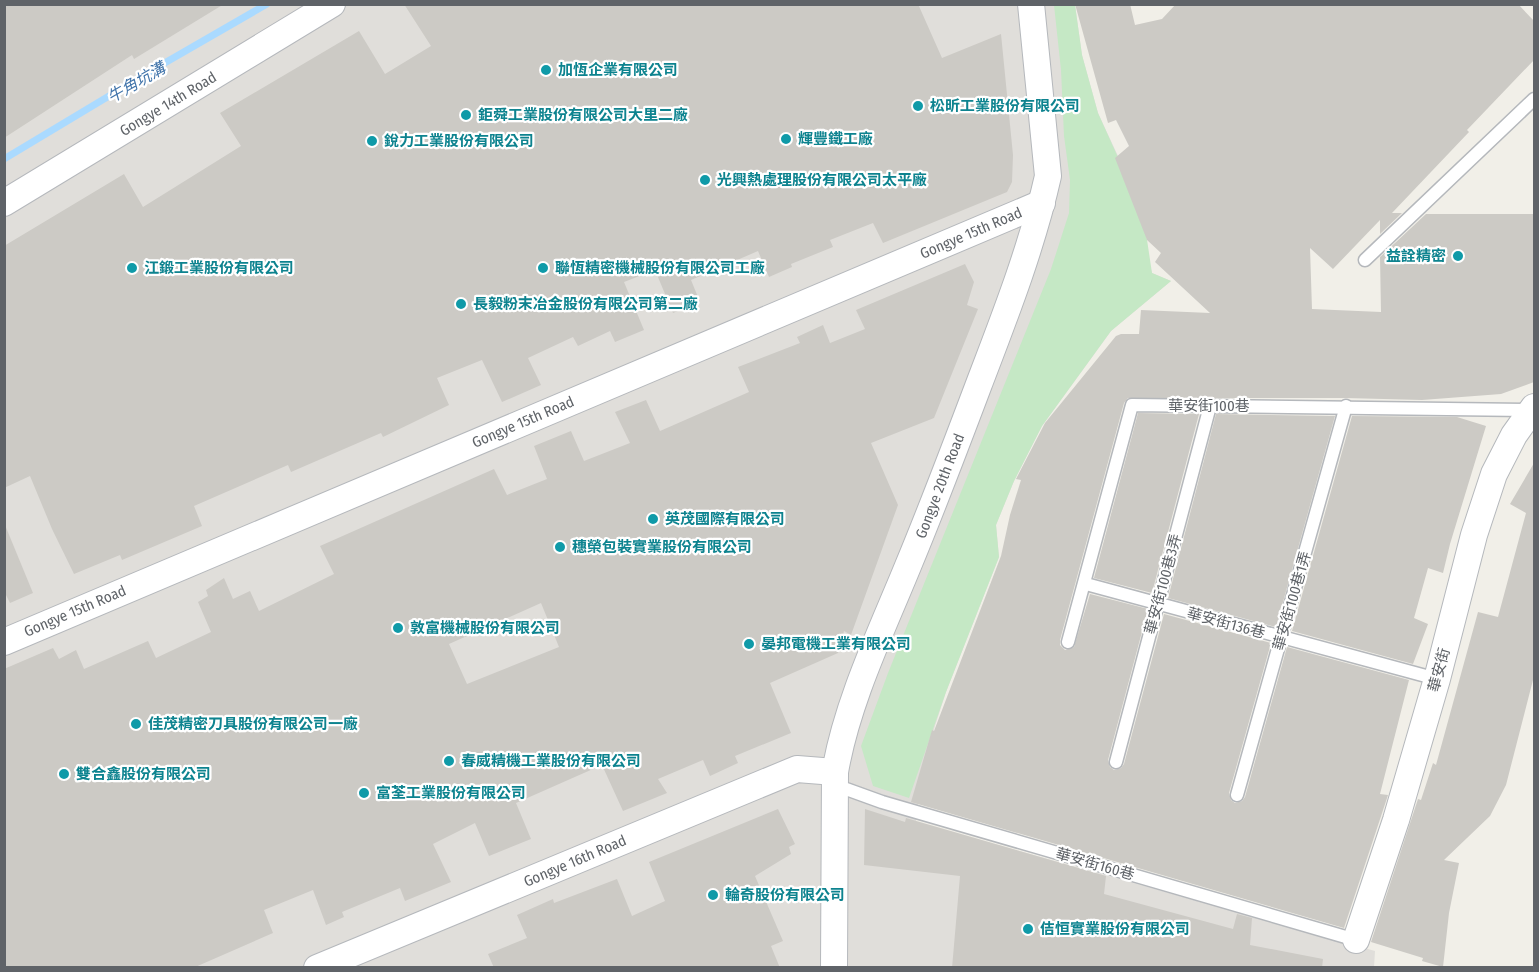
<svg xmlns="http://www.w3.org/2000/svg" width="1539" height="972" viewBox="0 0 1539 972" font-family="'Fira Sans Condensed','Noto Sans TC',sans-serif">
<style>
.industrial{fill:#e0deda}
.green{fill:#c5e8c5}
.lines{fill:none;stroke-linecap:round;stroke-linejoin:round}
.stream{stroke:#aadaff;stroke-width:7}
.building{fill:#cccac5;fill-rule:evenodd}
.service-casing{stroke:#b5b8bc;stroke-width:15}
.minor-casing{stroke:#b5b8bc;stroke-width:28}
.service{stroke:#fff;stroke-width:12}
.minor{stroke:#fff;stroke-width:26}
.culture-dot{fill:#0f9aa8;stroke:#fff;stroke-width:2}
.labels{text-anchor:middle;stroke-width:4.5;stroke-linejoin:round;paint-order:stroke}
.culture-label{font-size:15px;font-weight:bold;fill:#0d838f;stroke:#fff;text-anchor:start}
.street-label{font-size:15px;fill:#5f6368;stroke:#fff}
.water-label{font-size:16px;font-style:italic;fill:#4174aa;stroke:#fff}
</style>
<rect width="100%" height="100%" fill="#f1efe8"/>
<!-- industrial -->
<path class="industrial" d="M5,5h1070l7,50 16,58 20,43 34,117 19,8 -60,50 -69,95 -28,55 -18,44 3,32 -53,135 -11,34 -14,51 -5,45 459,129 -1,16 -1369,1z"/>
<!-- green -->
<path class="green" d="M1054,5h21l7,50 16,58 45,100 9,60 19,8 -60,50 -69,95 -28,55 -18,44 3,32 -53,135 -37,106 -36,-12 -12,-40 27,-73 163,-404 18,-56 1,-33 -6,-44 -3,-66z"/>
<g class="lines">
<!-- stream -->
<path class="stream" d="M4,159l145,-87 118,-68"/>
</g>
<!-- building -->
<g class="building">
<path d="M4,4h220l-90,55 -2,-4 -128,83z"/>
<path d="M404,4h514l24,54 59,-24 12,121 -1,27 -5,10 -124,51 -10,-20 -43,17 3,7 -42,17 1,3 -23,10 -11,-26 -67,29 9,22 -27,11 -18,-43 -31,12 20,48 -29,12 -5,-11 -32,15 -5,-9 -45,21 13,27 -39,17 -20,-42 -45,18 12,27 -66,32 -2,-4 -90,39 -3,-7 -94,41 8,20 -80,34 -2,-5 -46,19 -22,-45 -22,-53 -26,12v-242l120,-72 19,33 98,-61 -21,-33 139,-82 26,43 46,-28z"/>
<path d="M1075,4h55l5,21 27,-6 14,-15h342l16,17v39l-67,70 2,2 -77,81h10l-22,21v-14l-47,49 -23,-21 2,61 69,3 -1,-55 46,-43h108v168l-33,12 -79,6 -77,-2h-217l-4,5 -64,237v5l5,5 9,-3 16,-53 58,15 -40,151 2,7 4,3 7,-2 3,-4 40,-150 107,29 -42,150 2,7 4,3 7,-2 3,-4 42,-150 122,33 -29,114 8,1 -44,133 -433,-126 21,-72 2,1 67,-175 9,-41 11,-35 -5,-1 29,-56 71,-87 5,-2h18l2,-24 69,3 -55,-51 6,-9 -14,-13 -32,-82 14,-12 -13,-26 -8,3z"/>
<path d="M965,264l9,18 -7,23 11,4 -44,109 -63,25 27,62 -47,130 -7,-4 -6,22 -68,30 21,50 -56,23 3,7 -28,13 -7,-16 -45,19 9,14 -44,18 -21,-46 -86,38 15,36 -42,17 -14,-33 -42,21 18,38 -46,19 -5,-13 -58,24 2,5 -18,8 -13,-35 -49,20 9,23 -80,35h-189v-299l49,-21 6,11 17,-9 8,19 64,-28 8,17 55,-26 -13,-30 10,-6 -2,-6 18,-12 9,21 17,-8 9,20 75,-37 -14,-28 174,-77 13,26 40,-16 -13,-33 37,-15 13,30 46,-18 -15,-31 31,-12 14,31 89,-39 -11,-25 62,-24 -3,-6 26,-12 7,18 35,-14 -9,-19zM541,603l18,44 -92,37 -18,-40z"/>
<path d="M1138,413l61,1 -47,179 -58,-15z"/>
<path d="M1216,414l119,2 -59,211 -108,-29z"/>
<path d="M1352,416l105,1 29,9 -36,118 -7,29 -15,-5 -14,50 14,6 -15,40 -121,-33z"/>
<path d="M1534,463v213l-28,109 -16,31 -46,44 15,3 -10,50 -6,54 -21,-6 1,-3 -52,-16 47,-143 3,1 12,-37 3,2 42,-153 20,5 28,-104 -16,-9z"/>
<path d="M5,525l28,68 -23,10 -6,-12z"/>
<path d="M778,809l17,35 -6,3 2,7 -36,22 28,65 -12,5 9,22h-286l-6,-14 39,-16 -10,-23 36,-16 1,4 63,-24 15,37 33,-15 -16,-39z"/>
<path d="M865,809l40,13 1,-4 200,58 -2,18 129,35 4,-15 15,4 -2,27 73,14 -1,9h-370l8,-92 -96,-11z"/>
</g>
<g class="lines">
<defs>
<g id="service">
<path d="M1365,260l169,-161"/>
<path d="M1086,584l351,95"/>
<path d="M1068,642l64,-237 399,5"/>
<path d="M1116,762l94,-356"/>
<path d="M835,785l47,17 474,138"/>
<path d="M1237,795l109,-389"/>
</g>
<g id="minor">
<path d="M4,203l328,-199"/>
<path d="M4,642l1038,-439"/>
<path d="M1356,940l40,-120 41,-141 37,-144 20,-61 20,-39 20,-28"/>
<path d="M317,968l480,-199 38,3"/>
<path d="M834,968l1,-196c12,-70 46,-140 73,-206 25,-60 48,-121 71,-182 26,-68 53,-137 69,-208l-17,-172"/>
</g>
</defs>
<!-- service casing -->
<use href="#service" class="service-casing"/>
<!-- minor casing -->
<use href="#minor" class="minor-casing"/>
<!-- service -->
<use href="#service" class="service"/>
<!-- minor -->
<use href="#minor" class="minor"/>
</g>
<!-- markers -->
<g class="culture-dot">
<circle cx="546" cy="70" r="6"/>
<circle cx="918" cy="106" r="6"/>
<circle cx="466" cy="115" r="6"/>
<circle cx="786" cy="139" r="6"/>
<circle cx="372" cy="141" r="6"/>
<circle cx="705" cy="180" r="6"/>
<circle cx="1458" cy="256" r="6"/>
<circle cx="132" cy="268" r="6"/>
<circle cx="543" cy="268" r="6"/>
<circle cx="461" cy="304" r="6"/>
<circle cx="653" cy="519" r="6"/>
<circle cx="560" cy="547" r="6"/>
<circle cx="398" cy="628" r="6"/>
<circle cx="749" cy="644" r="6"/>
<circle cx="136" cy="724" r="6"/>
<circle cx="449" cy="761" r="6"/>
<circle cx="64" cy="774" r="6"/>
<circle cx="364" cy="793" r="6"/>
<circle cx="713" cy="895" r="6"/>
<circle cx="1028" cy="929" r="6"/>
</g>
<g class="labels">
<!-- culture labels -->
<g class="culture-label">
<text x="558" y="75">加恆企業有限公司</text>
<text x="930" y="111">松昕工業股份有限公司</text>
<text x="478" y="120">鉅舜工業股份有限公司大里二廠</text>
<text x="798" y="144">輝豐鐵工廠</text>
<text x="384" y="146">銳力工業股份有限公司</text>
<text x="717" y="185">光興熱處理股份有限公司太平廠</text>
<text x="1446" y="261" text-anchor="end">益詮精密</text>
<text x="144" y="273">江鍛工業股份有限公司</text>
<text x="555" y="273">聯恆精密機械股份有限公司工廠</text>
<text x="473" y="309">長毅粉末冶金股份有限公司第二廠</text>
<text x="665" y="524">英茂國際有限公司</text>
<text x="572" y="552">穗榮包裝實業股份有限公司</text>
<text x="410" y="633">敦富機械股份有限公司</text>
<text x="761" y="649">晏邦電機工業有限公司</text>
<text x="148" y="729">佳茂精密刀具股份有限公司一廠</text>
<text x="461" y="766">春威精機工業股份有限公司</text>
<text x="76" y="779">雙合鑫股份有限公司</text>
<text x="376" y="798">富荃工業股份有限公司</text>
<text x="725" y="900">輪奇股份有限公司</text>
<text x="1040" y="934">佶恒實業股份有限公司</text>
</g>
<!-- street labels -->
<g class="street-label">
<text transform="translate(168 104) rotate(-31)" y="5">Gongye 14th Road</text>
<text transform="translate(971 233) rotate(-23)" y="5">Gongye 15th Road</text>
<text x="1209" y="411">華安街100巷</text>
<text transform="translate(523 422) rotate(-23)" y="5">Gongye 15th Road</text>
<text transform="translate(940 486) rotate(-69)" y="5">Gongye 20th Road</text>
<text transform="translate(1163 584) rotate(-75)" y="5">華安街100巷3弄</text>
<text transform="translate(1292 601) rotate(-74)" y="5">華安街100巷1弄</text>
<text transform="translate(75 611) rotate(-23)" y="5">Gongye 15th Road</text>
<text transform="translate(1226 623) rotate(15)" y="5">華安街136巷</text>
<text transform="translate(1439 670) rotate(-75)" y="5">華安街</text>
<text transform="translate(575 861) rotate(-23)" y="5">Gongye 16th Road</text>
<text transform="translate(1095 864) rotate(16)" y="5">華安街160巷</text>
</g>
<!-- water labels -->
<g class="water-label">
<text transform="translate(136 82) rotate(-30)" y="6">牛角坑溝</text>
</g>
</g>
<!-- border -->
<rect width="1539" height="972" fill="none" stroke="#5f6368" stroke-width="12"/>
</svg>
